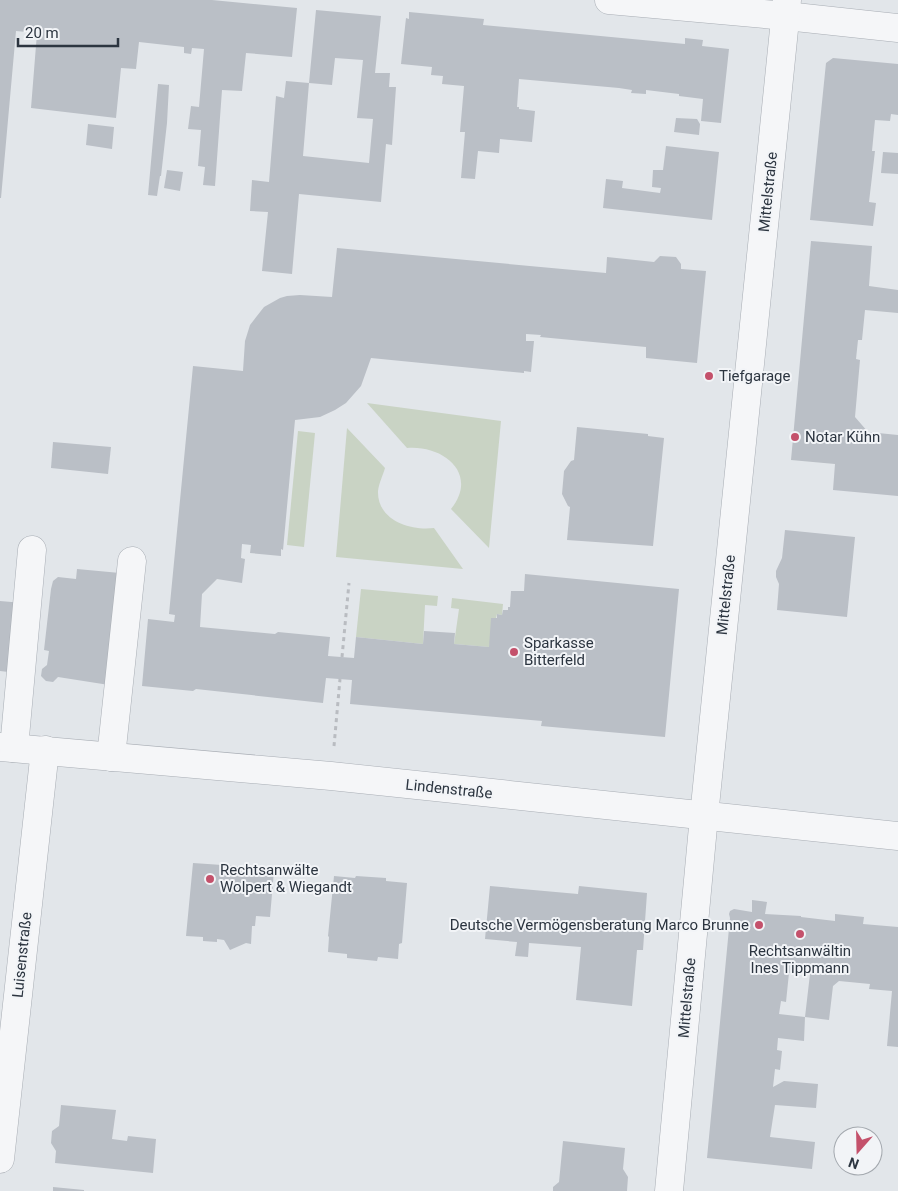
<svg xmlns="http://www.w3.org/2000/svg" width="898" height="1191" viewBox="0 0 898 1191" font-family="Roboto,sans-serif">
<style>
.green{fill:#c9d3c4}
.building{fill:#babfc6}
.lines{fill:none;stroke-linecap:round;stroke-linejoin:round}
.minor-casing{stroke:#a8adb4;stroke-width:29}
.path{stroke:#b9bcc1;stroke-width:3;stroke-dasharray:4 4;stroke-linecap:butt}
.minor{stroke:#f5f6f8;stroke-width:28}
.poi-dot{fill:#c4516b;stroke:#f2f4f7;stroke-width:2}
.labels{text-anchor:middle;stroke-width:4;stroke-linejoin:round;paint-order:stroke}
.street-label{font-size:15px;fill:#2c3540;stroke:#f2f4f7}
.poi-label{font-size:15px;fill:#2c3540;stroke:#f2f4f7;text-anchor:start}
</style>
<rect width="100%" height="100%" fill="#e2e6ea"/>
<!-- green -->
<g class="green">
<path d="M367,403l134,18 -12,127 -38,-39c28,-35 -7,-64 -44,-61z"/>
<path d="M347,428l38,40c-2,7 -6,15 -7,23 -1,29 32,40 56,37l29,41 -127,-12z"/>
<path d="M298,431l17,2 -11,114 -17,-2z"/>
<path d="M361,589l77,7 -1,10 -12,-1 -2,39 -67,-7z"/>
<path d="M452,598l51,6 -1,11 -5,-1 -8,33 -35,-3 5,-35 -8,-1z"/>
</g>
<!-- building -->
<g class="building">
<path d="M0,0h212l85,8 -5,49 -46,-4 -4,38 -20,-1 -7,96 -12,-1 2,-18 -7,-1 3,-36 -13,-1 3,-23 8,1 5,-58 -12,-1 -1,6 -7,-1v-6l-45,-5 -3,27 -15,-1 -5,50 -85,-10 6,-75 -21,-2 -15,167h-1z"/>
<path d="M316,10l65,6 -6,57h15l-1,14h7l-4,58 -6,-1 -5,58 -82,-8 -7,80 -30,-3 6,-59 -18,-1 2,-31 17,2 7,-86 8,2 2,-17 23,2 -6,73 66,7 4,-44 -16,-1 6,-58 -28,-2 -3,27 -23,-2z"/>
<path d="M409,12l75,7 -1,6 202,19v-6l18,2 -1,6 27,3 -8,74 -20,-2 2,-22 -24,-3v-2l-33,-4v4l-15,-1 1,-3 -13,-2 -100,-9 -2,28h2v2l16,2 -3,31 -32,-3 -1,14 -21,-2 -3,28 -14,-1 4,-46h-5l4,-46 -22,-2 1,-8 -12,-1 1,-8 -31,-3 5,-46 3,1z"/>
<path d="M833,58l65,6v51l-7,-1 -1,7 -15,-1 -3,31h3l-6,51 7,1 -3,23 -63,-6 16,-157z"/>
<path d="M158,84l11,1 -2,38 -6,53h-1l-3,20 -9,-1z"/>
<path d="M676,118l21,1 3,5 -1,11 -25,-3z"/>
<path d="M88,124l26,3 -2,22 -26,-4z"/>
<path d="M666,146l53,6 -7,68 -109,-12 3,-29 17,2 -1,7 38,5 1,-5 -9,-1 1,-17h10z"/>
<path d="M883,152l15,1v21l-17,-1z"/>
<path d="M167,170l16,2 -3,19 -16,-3z"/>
<path d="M811,241l61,5 -3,40 29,4v23l-33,-3 -3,30h-4l-2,19 4,1 -5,57 13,15 30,3v61l-65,-6 2,-26 -44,-4z"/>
<path d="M337,248l269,25 1,-16 47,5 6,-6 16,1 5,7v5l25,2 -9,92 -51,-5v-11l-106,-10 1,-2 -15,-1v7h8l-3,31 -7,-1v2l-153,-15 -10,28 -15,17 -11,7 -15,7 -25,3 -12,130 -2,-1v7l-31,-3 1,-8 -9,-1 -1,14 4,1 -3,24 -25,-4 -15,15 -2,33 75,7 3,-2 52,5 -2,19 26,2 2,-21 67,7 1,-13 31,2 -1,11 35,3 2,-29h6v-4l5,1 1,-5h5v-3h2l1,-16h13l1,-17 154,15 -14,148 -124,-11 1,-5 -192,-17 2,-24 -26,-2 -3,25 -127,-14 -3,2 -51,-5 6,-67 26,3 1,-7 -6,-1 24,-248 50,5 2,-30 5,-16 14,-18 16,-9 7,-2 13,-1 32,2z"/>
<path d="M577,427l71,7v2l16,2 -11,108 -86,-6 3,-33 -2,-1 -6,-12 2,-23 7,-10 3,-1z"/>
<path d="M53,442l58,5 -3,27 -57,-6z"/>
<path d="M785,530l70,7 -8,80 -70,-7 2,-26 -3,-7v-6l6,-13z"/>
<path d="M77,569l43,4 -11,112 -51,-8 -5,5 -7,-1 -5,-5 1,-7 5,-4 2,-14 -5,-1 7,-61 2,-8 5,-4 18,2z"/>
<path d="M0,601l23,2 -6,70 -17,-2z"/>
<path d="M193,863l58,4 -1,1 24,3 -4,46 -14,-1 -1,10h-3l-1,18 -5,-1 -16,7 -6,-10 -7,-1v3l-14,-1v-4l-17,-1z"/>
<path d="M334,876l21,2 1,-2 30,2v3l21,2 -5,60 -3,1 -1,15 -20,-2 -1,4 -30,-3v-4l-19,-2 1,-15 -1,-1z"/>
<path d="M490,886l88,8 1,-8 68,7 -4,57h-6l-5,56 -56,-6 5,-53 -52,-4 -1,14 -13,-1 2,-14 -32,-3z"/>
<path d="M752,900l15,2 -2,12 36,2v1l34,4v-7l29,3 -1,7 35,3v120l-11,-1 5,-55 -23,-2 1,-5 -31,-3 -6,5 -4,34 -24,-3 5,-43 -21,-1 -3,29 -5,-1 -2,13 26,3 -1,24 -26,-3 -1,12 5,1 -2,19 -5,-1 -2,18 11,-6 34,3 -2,24 -41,-3 -5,32 45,5 -3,27 -105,-11 23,-240 -1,-4 1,-3 4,-2 18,3z"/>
<path d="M61,1105l55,5 -4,29 15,2 1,-5 28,3 -3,34 -98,-10 1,-12 -5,-8 1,-12 7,-5z"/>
<path d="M563,1141l62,7 -2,21 5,8 -1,14h-74v-4l6,-5z"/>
<path d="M53,1187l31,3v1h-31z"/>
</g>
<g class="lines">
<defs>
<g id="minor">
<path d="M609,0l177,16 112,12"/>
<path d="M0,747l331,29 567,60"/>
<path d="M14,748l18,-198"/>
<path d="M111,757l21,-196"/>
<path d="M0,1159l45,-409"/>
<path d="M669,1191l35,-375 83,-816"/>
</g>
</defs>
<!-- minor casing -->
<use href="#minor" class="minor-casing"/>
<!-- path -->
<g class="path">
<path d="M342,657l7,-74"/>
<path d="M334,746l6,-67"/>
</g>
<!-- minor -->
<use href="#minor" class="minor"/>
</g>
<!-- markers -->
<g class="poi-dot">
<circle cx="709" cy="376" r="5"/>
<circle cx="795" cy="437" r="5"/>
<circle cx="514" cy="652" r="5"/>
<circle cx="210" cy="879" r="5"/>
<circle cx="759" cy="925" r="5"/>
<circle cx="800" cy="934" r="5"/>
</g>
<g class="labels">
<!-- street labels -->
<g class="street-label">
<text transform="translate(768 192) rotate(-84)" y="5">Mittelstraße</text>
<text transform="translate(726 595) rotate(-84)" y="5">Mittelstraße</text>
<text transform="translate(449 789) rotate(6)" y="5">Lindenstraße</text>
<text transform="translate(22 955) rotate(-84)" y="5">Luisenstraße</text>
<text transform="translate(687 998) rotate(-85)" y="5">Mittelstraße</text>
</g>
<!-- poi labels -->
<g class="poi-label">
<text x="719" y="381">Tiefgarage</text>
<text x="805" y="442">Notar Kühn</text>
<text x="524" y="648">Sparkasse<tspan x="524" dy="17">Bitterfeld</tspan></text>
<text x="220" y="875">Rechtsanwälte<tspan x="220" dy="17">Wolpert &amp; Wiegandt</tspan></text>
<text x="749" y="930" text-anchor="end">Deutsche Vermögensberatung Marco Brunne</text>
<text x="800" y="956" text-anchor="middle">Rechtsanwältin<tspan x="800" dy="17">Ines Tippmann</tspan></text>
</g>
</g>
<!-- north arrow -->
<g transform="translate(858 1151) rotate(200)"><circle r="24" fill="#f2f4f7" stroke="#a3a8ae"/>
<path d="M0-4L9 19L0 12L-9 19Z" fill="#c4516b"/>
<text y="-8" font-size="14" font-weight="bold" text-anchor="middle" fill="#2c3540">N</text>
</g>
<!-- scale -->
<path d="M18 38v8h100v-8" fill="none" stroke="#2c3540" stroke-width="2.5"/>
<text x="25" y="38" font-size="15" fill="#2c3540" stroke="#f2f4f7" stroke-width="4" paint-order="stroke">20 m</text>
</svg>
